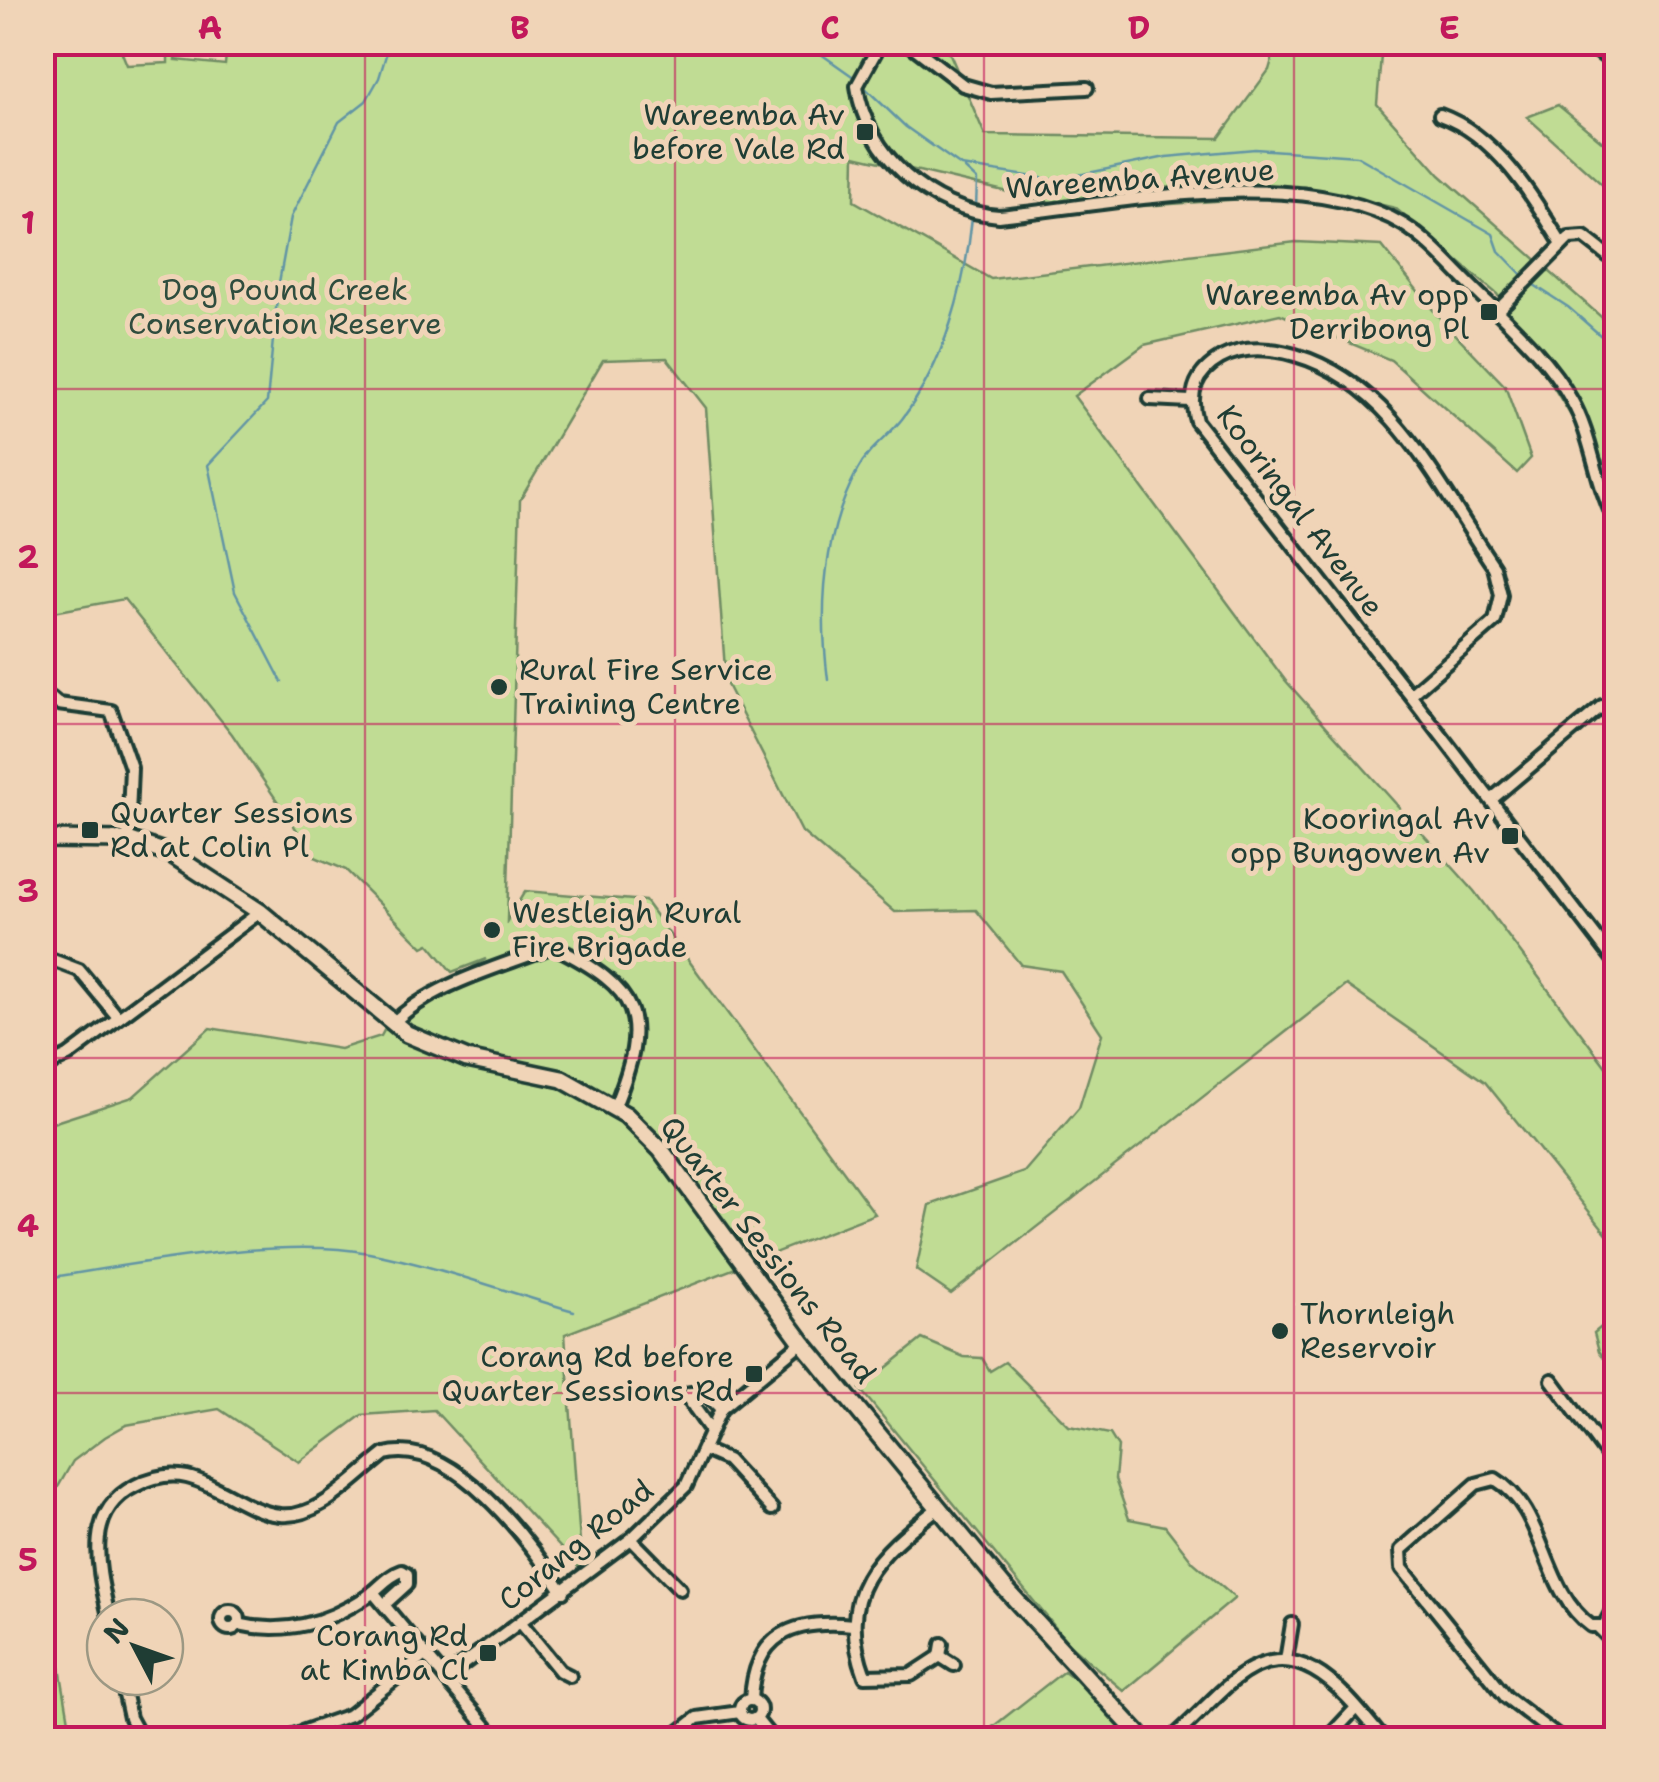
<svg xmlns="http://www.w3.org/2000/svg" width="1659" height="1782" viewBox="0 0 1659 1782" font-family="'Shantell Sans',sans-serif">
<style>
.green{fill:#c0dc94;stroke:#708c64;stroke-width:2.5}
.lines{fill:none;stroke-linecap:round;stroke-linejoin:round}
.stream{stroke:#6295a5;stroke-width:2.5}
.street-casing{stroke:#1f3d34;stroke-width:18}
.secondary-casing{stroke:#1f3d34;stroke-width:22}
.street{stroke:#f0d4b7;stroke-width:10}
.secondary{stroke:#f0d4b7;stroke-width:15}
.grid{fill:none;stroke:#c2185b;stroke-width:2.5;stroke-opacity:0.55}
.poi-dot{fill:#1f3d34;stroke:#f0d4b7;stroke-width:4}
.labels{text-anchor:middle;stroke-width:10;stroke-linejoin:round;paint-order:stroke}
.poi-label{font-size:30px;fill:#1f3d34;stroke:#f0d4b7;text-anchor:end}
.street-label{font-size:30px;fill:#1f3d34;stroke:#f0d4b7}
.park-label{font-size:30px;fill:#2f4d3e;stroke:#f0d4b7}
.neatline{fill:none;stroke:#c2185b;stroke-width:4}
.grid-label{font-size:32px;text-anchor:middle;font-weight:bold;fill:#c2185b}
</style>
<rect width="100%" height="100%" fill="#f0d4b7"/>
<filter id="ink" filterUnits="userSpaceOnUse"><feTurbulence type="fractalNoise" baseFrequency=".01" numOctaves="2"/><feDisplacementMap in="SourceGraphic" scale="20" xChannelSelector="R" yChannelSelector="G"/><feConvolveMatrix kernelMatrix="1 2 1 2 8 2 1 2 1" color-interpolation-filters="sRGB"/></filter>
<g filter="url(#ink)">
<!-- green -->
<g class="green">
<path d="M227,42l703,1 20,11 35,81 234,3 50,-68 8,-27h105l-5,61 63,71 176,155v146l-31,-37 -88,-145 -102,-86 -65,-15 -245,17 -230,-54 -1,45 137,78 305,-37 86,4 55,69 68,71 26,72 -14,15 -126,-113 -111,-46 -136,31 -70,51 211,284 189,211 142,189v165l-131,-163 -139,-97 -395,309 -35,-24 14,-65 94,-33 55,-64 23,-74 -41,-63 -40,-6 -45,-55 -81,2 -93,-80 -76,-149 -20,-275 -39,-50 -64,2 -83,140 -13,421 18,-30 120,10 230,313 -310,120 17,237 -148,-161 -72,5 -63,47 -80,-53 -93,16 -21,12 -32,24 -30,52v-387l90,-29 77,-69 130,21 41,-13 11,-20 94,-57 -34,13 -23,-28 -6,3 -77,-77 -31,-13 -83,-123 -108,-135 -81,15v-571h75l9,22 41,-2v-20h11l-3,17 49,5z"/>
<path d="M1558,105l58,48v44l-89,-80z"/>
<path d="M1616,1315v58l-17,-22 -5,-18z"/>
<path d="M922,1339l42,18 18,1 8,13 15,-9 64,64 41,8 8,13 -3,32 14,40 36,7 28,36 42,36 -111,93 -55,-47 -209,-255z"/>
<path d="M42,1566h1l29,173h-29z"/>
<path d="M1064,1671l36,26 34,43h-158z"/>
</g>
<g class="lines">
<!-- stream -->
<g class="stream">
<path d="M804,42l51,36"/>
<path d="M861,84l45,43 55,39 93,14 112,-23 89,-8 102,7 136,78 6,17 26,27"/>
<path d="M964,168l13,12 -1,28"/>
<path d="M1531,283l37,24 48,42"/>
<path d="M828,680c-9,-70 -5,-145 29,-209 11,-22 31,-34 45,-52 43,-56 63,-133 70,-201"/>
<path d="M282,682l-47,-90 -27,-127 59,-63 11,-114 13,-71 48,-95 27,-21 13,-23 11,-36"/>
<path d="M42,1279c92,-15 237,-43 327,-26 69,13 137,39 205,58"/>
</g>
<defs>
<g id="street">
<path d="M881,42l-24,44c9,69 73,125 142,130 115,-12 304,-53 405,9 27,17 50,45 73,67 34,33 72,67 95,109 21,37 23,83 44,121"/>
<path d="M907,42l56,43 28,8 96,-5"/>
<path d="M1585,42l31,23"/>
<path d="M1440,115c56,20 92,80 121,128"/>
<path d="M1497,311l72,-73 15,-1 32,25"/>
<path d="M1150,399l40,2"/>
<path d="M1410,695l-214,-274c-8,-28 -1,-48 25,-63 24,-13 50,-10 74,-3 98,28 145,134 199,212l7,28 -6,26 -85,74 206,268"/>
<path d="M51,698l7,6 53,7 20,57 -3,72"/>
<path d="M1492,799l110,-93 14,18"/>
<path d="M42,956l37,14 38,46"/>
<path d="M392,1024c41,-41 109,-57 161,-78 88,44 98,71 62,160"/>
<path d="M42,1068l26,-12 192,-144"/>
<path d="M1552,1380l64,87"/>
<path d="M711,1431l-22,-31 1,-7h15l16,16"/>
<path d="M704,1450l23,10 45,49"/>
<path d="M938,1508c-61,47 -104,85 -73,168l46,-1 29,-19 2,-12"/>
<path d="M631,1539l49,50"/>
<path d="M373,1592l124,148"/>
<circle cx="230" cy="1620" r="9"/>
<path d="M109,1617c-10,-46 -27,-105 26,-131 17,-9 33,-13 52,-9 31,7 61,35 93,38 39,4 76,-39 105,-61 68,-17 144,87 178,138"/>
<path d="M521,1623l39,48 10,5"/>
<path d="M238,1624c46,11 87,0 127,-26 13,-8 22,-22 37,-27l5,3v10l-22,20"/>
<path d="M1604,1626l12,-23"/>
<path d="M1599,1628l17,17"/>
<path d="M940,1656l14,9"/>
<path d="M1286,1660l6,-36"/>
<path d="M121,1677l9,41 12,22"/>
<path d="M446,1677l185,-138 55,-53 35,-77 81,-67"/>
<circle cx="750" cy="1710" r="10"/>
<path d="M751,1700c3,-66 42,-81 102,-75"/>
<path d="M756,1719l17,21"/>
<path d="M279,1740l71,-25 76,-61"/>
<path d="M669,1740l28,-22 43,-6"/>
<path d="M1170,1740c23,-19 41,-41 63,-59 65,-53 111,11 151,59"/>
<path d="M1326,1740l30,-32"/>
<path d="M1562,1740l-56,-43 -104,-129 -1,-18 75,-66 19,-5c52,31 46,111 96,147h19l6,-8"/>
</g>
<path id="secondary" d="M42,839l86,1 45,15 87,57 147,122 60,25 95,20 64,36 35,35 141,192 201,244 141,154"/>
</defs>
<!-- street casing -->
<use href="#street" class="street-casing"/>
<!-- secondary casing -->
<use href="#secondary" class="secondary-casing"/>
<!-- street -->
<use href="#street" class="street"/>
<!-- secondary -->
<use href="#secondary" class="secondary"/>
</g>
</g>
<!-- grid -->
<path class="grid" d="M365,42v1698M675,42v1698M984,42v1698M1294,42v1698M42,389h1574M42,724h1574M42,1058h1574M42,1393h1574"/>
<!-- markers -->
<g class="poi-dot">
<rect x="855" y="122" width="20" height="20" rx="5"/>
<rect x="1479" y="302" width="20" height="20" rx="5"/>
<circle cx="499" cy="687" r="10"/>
<rect x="80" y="820" width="20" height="20" rx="5"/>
<rect x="1500" y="826" width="20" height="20" rx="5"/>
<circle cx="492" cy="930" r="10"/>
<circle cx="1280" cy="1331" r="10"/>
<rect x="744" y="1364" width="20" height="20" rx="5"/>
<rect x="478" y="1643" width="20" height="20" rx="5"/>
</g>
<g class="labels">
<!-- poi labels -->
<g class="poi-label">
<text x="845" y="125">Wareemba Av<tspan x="845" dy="34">before Vale Rd</tspan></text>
<text x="1469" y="305">Wareemba Av opp<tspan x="1469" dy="34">Derribong Pl</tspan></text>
<text x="519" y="680" text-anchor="start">Rural Fire Service<tspan x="519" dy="34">Training Centre</tspan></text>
<text x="110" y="823" text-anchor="start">Quarter Sessions<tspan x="110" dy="34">Rd at Colin Pl</tspan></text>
<text x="1490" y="829">Kooringal Av<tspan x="1490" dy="34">opp Bungowen Av</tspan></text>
<text x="512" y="923" text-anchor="start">Westleigh Rural<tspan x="512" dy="34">Fire Brigade</tspan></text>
<text x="1300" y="1324" text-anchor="start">Thornleigh<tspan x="1300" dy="34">Reservoir</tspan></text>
<text x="734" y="1367">Corang Rd before<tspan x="734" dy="34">Quarter Sessions Rd</tspan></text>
<text x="468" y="1646">Corang Rd<tspan x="468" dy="34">at Kimba Cl</tspan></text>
</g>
<!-- street labels -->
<g class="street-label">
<text transform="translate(1140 179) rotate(-4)" y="10">Wareemba Avenue</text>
<text transform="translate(1300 511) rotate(53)" y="10">Kooringal Avenue</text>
<text transform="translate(768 1250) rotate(52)" y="10">Quarter Sessions Road</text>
<text transform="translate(576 1545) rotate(-39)" y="10">Corang Road</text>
</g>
<!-- park labels -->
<g class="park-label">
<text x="285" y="300">Dog Pound Creek<tspan x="285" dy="34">Conservation Reserve</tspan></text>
</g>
</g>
<!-- margin -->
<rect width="1659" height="1782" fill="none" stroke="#f0d4b7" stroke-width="110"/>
<!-- north arrow -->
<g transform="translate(135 1647) rotate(311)"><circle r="48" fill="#f0d4b7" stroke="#9c9883" stroke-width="2.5"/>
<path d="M0-8L18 38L0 25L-18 38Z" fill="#1f3d34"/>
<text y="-15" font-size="28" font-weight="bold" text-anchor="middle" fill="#1f3d34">N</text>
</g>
<rect x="55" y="55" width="1549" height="1672" class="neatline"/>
<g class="grid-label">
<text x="210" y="39">A</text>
<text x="520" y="39">B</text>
<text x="830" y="39">C</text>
<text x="1139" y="39">D</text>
<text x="1449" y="39">E</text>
<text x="28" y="234">1</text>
<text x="28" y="568">2</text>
<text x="28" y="902">3</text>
<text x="28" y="1237">4</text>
<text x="28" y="1571">5</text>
</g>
</svg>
